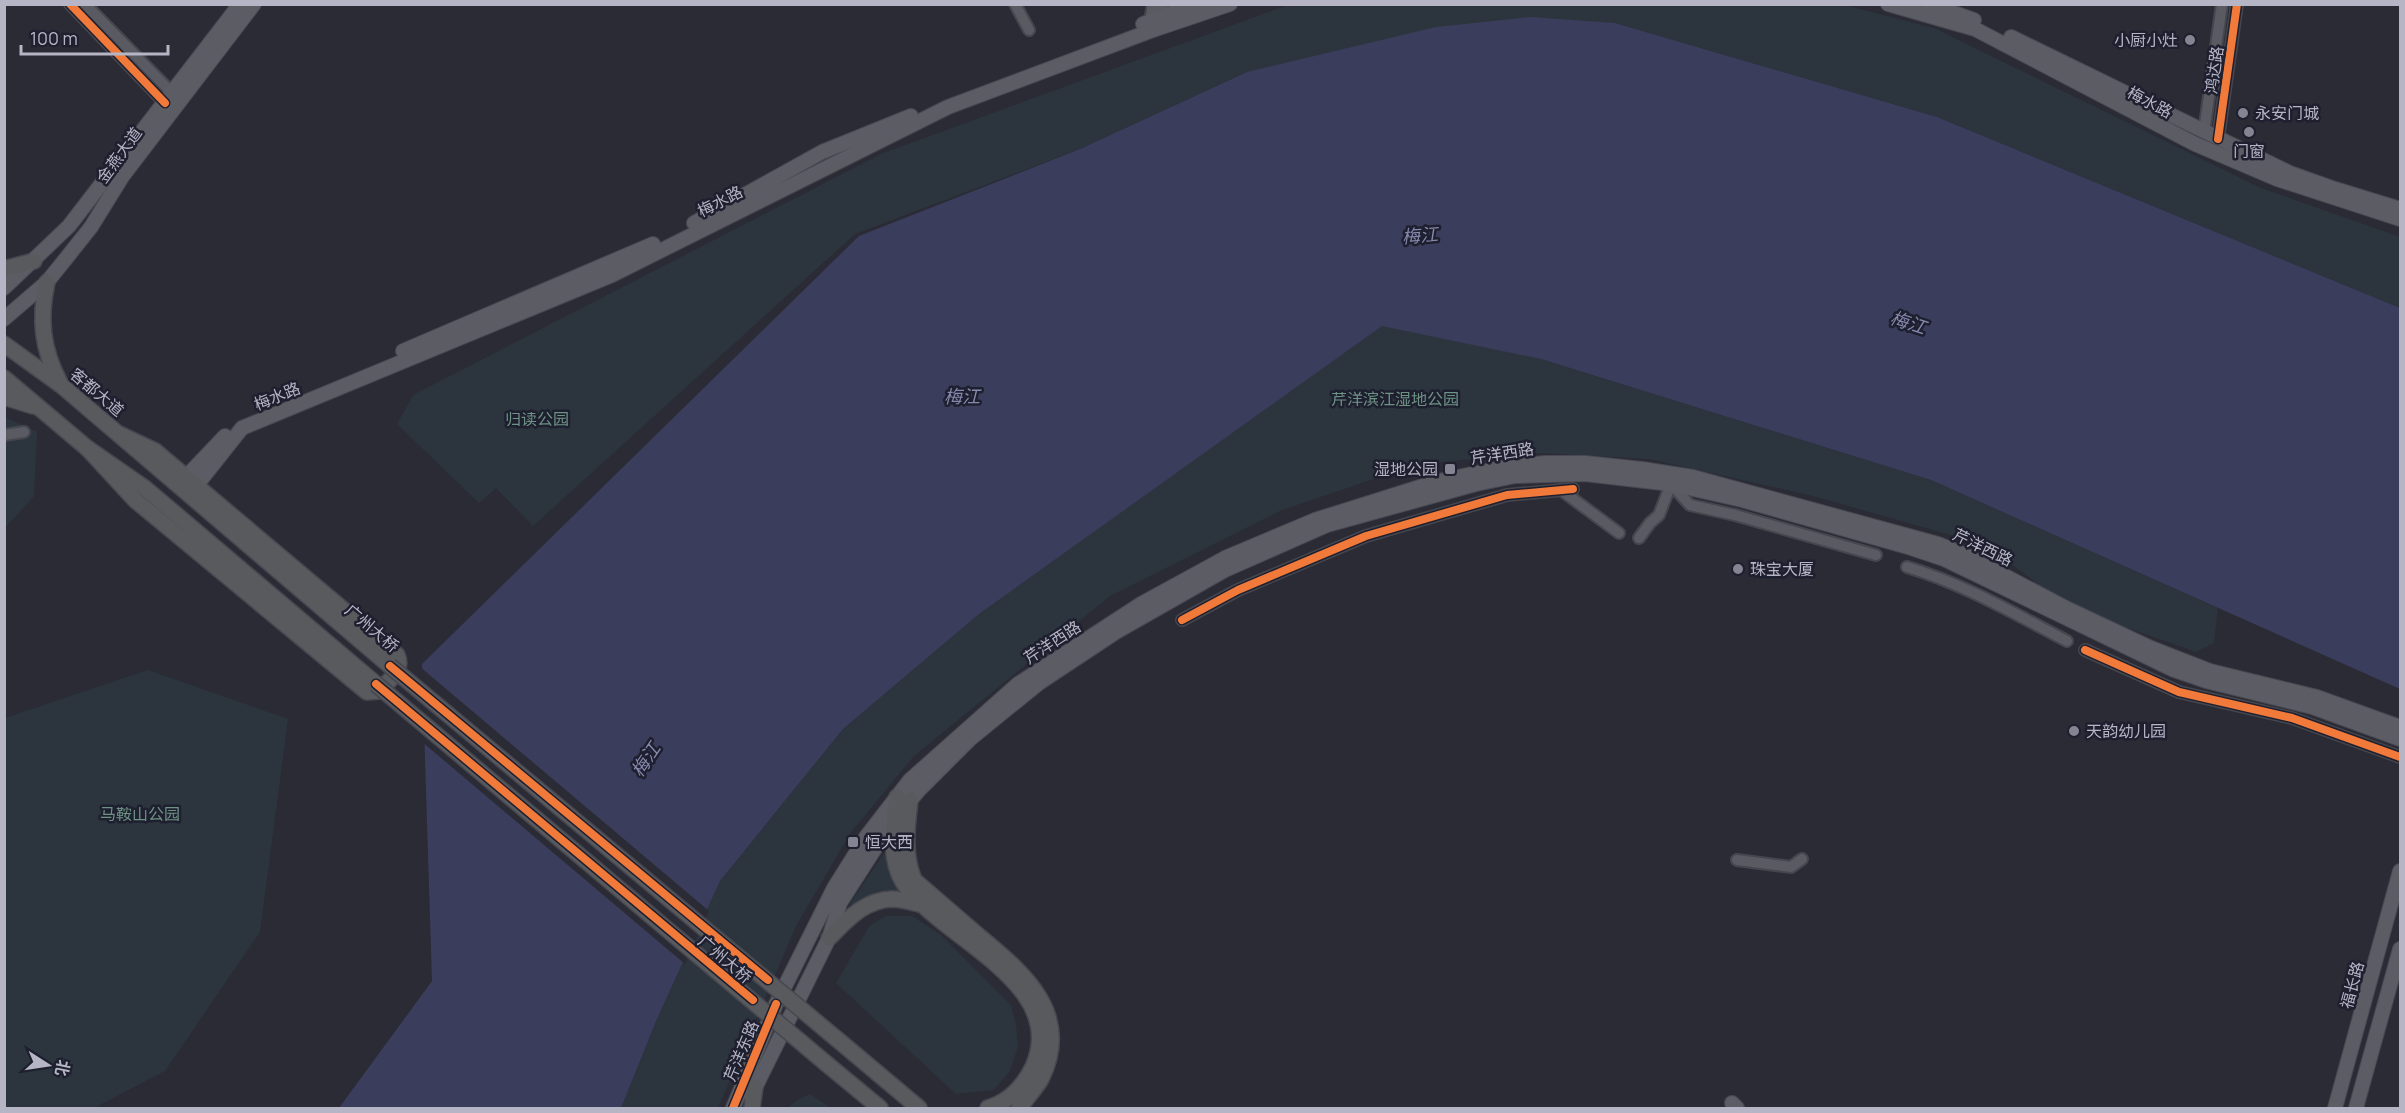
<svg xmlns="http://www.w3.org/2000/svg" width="2405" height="1113" viewBox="0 0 2405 1113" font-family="Manrope,'Noto Sans SC',sans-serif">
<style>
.green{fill:#2c353d}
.water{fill:#3b3d5c}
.pier{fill:#2a2b35}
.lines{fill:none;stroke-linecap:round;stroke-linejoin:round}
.minor-casing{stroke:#46474e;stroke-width:14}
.major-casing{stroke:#484852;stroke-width:16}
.highway-casing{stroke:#474751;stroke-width:18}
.minor{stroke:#5a5a63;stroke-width:10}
.major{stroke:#5c5c65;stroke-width:14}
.highway{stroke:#595a5d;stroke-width:15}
.highway-bridge-casing{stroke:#474751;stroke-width:18;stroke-linecap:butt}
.highway-bridge{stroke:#595a5d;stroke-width:15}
.cycleway-casing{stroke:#1e1f2f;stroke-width:11}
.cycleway{stroke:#f17a3a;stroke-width:8}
.poi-dot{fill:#848593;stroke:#1e1f2f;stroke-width:2}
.labels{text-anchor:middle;stroke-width:5;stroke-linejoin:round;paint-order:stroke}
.poi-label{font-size:16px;fill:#b5b5c5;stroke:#1e1f2f;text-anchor:start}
.street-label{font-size:16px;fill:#b5b5c5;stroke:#1e1f2f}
.park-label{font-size:16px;fill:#6e9385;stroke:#1e1f2f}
.water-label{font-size:18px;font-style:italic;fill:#8789ae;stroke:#1e1f2f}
</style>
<rect width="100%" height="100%" fill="#2a2b35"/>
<!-- green -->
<g class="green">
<path d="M1288,5h556l90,23 327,160 139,49v71l-463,-191 -322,-94 -368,49 -167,77 -225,85 -322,292 -37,-38 -17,15 -82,-79 16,-29 468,-241z"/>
<path d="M1382,325l159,34 390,121 287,128 -4,35 -18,9 -128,-45 -82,-62 -173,-49 -164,-37 -110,-6 -121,11 -136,46 -172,86 -196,160 -63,76 -55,94 -78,182h-97l36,-89 63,-138 123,-152 136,-115z"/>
<path d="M5,417l32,15 -3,64 -29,32z"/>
<path d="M148,670l140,49 -28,213 -95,139 -71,37h-89v-390z"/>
<path d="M887,849l2,20 11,25 -26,2 -25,9z"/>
<path d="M886,916h26l29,19 70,70 5,19 2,23 -8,24 -16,19 -38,4 -120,-111 34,-58z"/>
<path d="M810,1094l21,14h-44l14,-10z"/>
</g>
<!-- water -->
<path class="water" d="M1530,17l85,6 322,94 463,191v381l-469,-209 -390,-121 -159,-33 -403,288 -136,115 -123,152 -63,138 -36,89h-282l93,-127 -10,-317 437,-428 221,-87 167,-77 189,-45z"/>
<!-- pier -->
<path class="pier" d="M419,666l290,245 -24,53 -264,-223z"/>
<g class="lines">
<defs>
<g id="minor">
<path d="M70,4l95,99"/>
<path d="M85,4l88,90"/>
<path d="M1015,4l14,26"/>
<path d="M1163,23l-3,-6 3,-13"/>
<path d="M1152,28l-2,-7 3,-17"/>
<path d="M2204,132l18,-128"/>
<path d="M2218,139l19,-135"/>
<path d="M4,435l20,-3"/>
<path d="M1561,490l58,43"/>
<path d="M1639,538l11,-15 9,-8 12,-31 19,21 45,10 141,40"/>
<path d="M1907,567c57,17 108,47 160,74"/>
<path d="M1182,620l56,-30 128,-54 141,-41 66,-6"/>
<path d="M2085,650l94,42 113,26 108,39"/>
<path d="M1737,860l54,7 11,-8"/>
</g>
<g id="major">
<path d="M1888,4l87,25 220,115 82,35 123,40"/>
<path d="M1929,4l45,16"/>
<path d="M1143,24l52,-20"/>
<path d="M2011,37l279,136 45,16 65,20"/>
<path d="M694,223l128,-71 89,-36"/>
<path d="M4,288l65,-62 171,-222"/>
<path d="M4,319l43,-37 17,-21 27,-34 31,-50 132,-173"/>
<path d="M403,351l250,-107"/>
<path d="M186,477l39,-41"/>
<path d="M196,486l46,-58 370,-153 336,-168 205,-77 77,-26"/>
<path d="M751,1096l78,-158 11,-35 54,-84 26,-30 50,-50 69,-56 77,-51 109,-62 102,-45 149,-41 39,-8 70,-2 86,10 71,16 166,47 36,12 230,111 32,11 106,26 88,32"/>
<path d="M1732,1103l5,5"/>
<path d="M733,1108l43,-104 58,-116 32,-51 44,-57 108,-96 123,-80 86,-47 88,-37 124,-39 66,-14 40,-4h40l57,6 51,8 245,67 27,11 101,53 85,40 59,23 107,26 83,30"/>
<path d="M2335,1108l65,-237"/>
<path d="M2356,1108l44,-159"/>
</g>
<g id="highway">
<path d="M4,269l30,-8"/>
<path d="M47,282c-8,37 -5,67 13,101"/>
<path d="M4,344l58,42 328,280"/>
<path d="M4,378l83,70 59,41 230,195"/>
<path d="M4,397l29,9"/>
<path d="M87,448l48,52 232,192 12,-1c10,-11 25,-20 18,-36l-242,-204 -36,-17"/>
<path d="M897,797c-3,27 -9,61 6,85 35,56 168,100 130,185 -10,20 -24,35 -45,41"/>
<path d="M910,800c-3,28 -7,53 4,80 22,19 44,38 66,57 45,37 93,78 61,142 -6,10 -15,20 -22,29"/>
<path d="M829,938c18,-18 35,-38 63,-39 8,0 19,3 27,5"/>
<path d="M844,1045l75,63"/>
<path d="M828,1065l52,43"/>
<path d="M752,1108l3,-21"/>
</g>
</defs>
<!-- minor casing -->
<use href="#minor" class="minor-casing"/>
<!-- major casing -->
<use href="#major" class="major-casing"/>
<!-- highway casing -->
<use href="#highway" class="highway-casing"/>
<!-- minor -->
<use href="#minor" class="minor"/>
<!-- major -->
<use href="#major" class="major"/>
<!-- highway -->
<use href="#highway" class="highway"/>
<defs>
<g id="highway-bridge">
<path d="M390,666l454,379"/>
<path d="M376,684l452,381"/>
</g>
</defs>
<!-- highway-bridge casing -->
<use href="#highway-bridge" class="highway-bridge-casing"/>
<!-- highway-bridge -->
<use href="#highway-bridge" class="highway-bridge"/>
<defs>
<g id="cycleway">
<path d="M70,4l95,99"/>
<path d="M2218,139l19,-135"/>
<path d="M1182,620l56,-30 128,-54 141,-41 66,-6"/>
<path d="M2085,650l94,42 113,26 108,39"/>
<path d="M390,666l378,314"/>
<path d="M376,684l377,316"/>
<path d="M733,1108l43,-104"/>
</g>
</defs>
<!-- cycleway casing -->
<use href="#cycleway" class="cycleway-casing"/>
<!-- cycleway -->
<use href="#cycleway" class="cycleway"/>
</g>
<!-- markers -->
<g class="poi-dot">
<circle cx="2190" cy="40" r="6"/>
<circle cx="2243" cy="113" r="6"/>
<circle cx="2249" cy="132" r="6"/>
<rect x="1444" y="463" width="12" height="12" rx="3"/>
<circle cx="1738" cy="569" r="6"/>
<circle cx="2074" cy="731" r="6"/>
<rect x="847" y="836" width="12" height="12" rx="3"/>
</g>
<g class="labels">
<!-- poi labels -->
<g class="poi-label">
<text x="2178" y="46" text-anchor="end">小厨小灶</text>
<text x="2255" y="119">永安门城</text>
<text x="2249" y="157" text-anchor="middle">门窗</text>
<text x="1438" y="475" text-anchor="end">湿地公园</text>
<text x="1750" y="575">珠宝大厦</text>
<text x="2086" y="737">天韵幼儿园</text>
<text x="865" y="848">恒大西</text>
</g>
<!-- street labels -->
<g class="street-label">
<text transform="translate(2214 70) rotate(-82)" y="6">鸿达路</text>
<text transform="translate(2150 102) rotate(28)" y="6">梅水路</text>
<text transform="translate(119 155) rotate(-54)" y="6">金燕大道</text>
<text transform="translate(720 201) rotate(-27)" y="6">梅水路</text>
<text transform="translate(97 392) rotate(40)" y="6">客都大道</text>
<text transform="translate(277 396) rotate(-22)" y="6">梅水路</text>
<text transform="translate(1502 453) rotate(-9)" y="6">芹洋西路</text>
<text transform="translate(1983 547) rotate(26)" y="6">芹洋西路</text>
<text transform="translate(372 628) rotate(40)" y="6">广州大桥</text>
<text transform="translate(1052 642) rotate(-33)" y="6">芹洋西路</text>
<text transform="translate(725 959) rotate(40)" y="6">广州大桥</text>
<text transform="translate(2352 985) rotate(-75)" y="6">福长路</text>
<text transform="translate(741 1051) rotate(-67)" y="6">芹洋东路</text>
</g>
<!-- park labels -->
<g class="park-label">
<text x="1395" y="405">芹洋滨江湿地公园</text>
<text x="537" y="425">归读公园</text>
<text x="140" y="820">马鞍山公园</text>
</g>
<!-- water labels -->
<g class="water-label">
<text transform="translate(1420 236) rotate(-5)" y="6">梅江</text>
<text transform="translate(1908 323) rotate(18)" y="6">梅江</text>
<text x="962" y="403">梅江</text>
<text transform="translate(646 760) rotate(-56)" y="6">梅江</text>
</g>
</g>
<!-- border -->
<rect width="2405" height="1113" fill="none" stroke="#b5b5c5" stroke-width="12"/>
<!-- north arrow -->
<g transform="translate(48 1065) rotate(102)" stroke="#1e1f2f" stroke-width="4.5" paint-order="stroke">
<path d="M0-4.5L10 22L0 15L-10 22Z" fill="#b5b5c5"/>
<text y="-9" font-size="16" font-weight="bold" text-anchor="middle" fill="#b5b5c5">北</text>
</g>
<!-- scale -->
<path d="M21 45v9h147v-9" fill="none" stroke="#b5b5c5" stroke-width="3"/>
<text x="30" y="45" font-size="18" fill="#b5b5c5" stroke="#1e1f2f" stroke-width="4.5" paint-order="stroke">100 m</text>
</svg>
